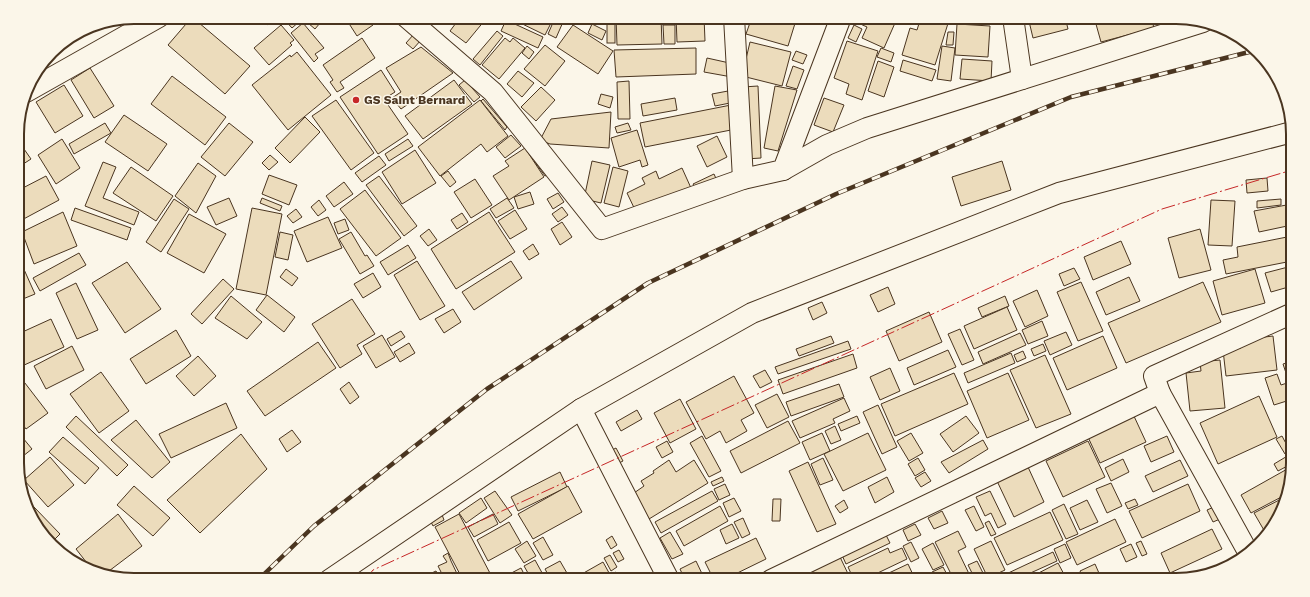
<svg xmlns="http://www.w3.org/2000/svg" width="1310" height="597" viewBox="0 0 1310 597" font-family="'Work Sans',sans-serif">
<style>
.building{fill:#ecdcbc;stroke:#4a3520}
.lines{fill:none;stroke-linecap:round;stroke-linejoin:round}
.street-casing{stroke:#4a3520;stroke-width:22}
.street{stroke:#fbf6e9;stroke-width:20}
.rail-casing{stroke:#4a3520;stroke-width:4.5}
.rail{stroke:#fbf6e9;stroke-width:3;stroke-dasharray:9;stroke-linecap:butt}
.power{stroke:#c62828;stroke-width:1;stroke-dasharray:14 3 2 3;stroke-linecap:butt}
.poi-dot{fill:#c62828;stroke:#fbf6e9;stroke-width:1.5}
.labels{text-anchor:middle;stroke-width:3;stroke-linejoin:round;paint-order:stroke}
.poi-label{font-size:12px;font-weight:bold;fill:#4a3520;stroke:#fbf6e9;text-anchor:start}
.rim{fill:none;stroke:#4a3520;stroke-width:2}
</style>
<rect width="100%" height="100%" fill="#fbf6e9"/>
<!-- building -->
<g class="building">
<path d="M192,17l58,49 -25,28 -57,-49z"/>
<path d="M260,17h16l-9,8z"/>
<path d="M282,17h16l3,3 -9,8z"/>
<path d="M301,17h12l7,6 -5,6z"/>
<path d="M356,17h11l6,8 -16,11 -9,-14z"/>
<path d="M439,17h7l4,3 -3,4z"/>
<path d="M449,17h33l3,3 -19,23 -16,-12 6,-8z"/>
<path d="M508,17h41l4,2 -8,16z"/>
<path d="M583,17h32v4l-32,-1z"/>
<path d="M616,17h45l1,27 -45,1z"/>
<rect x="666" y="17" width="8" height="3"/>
<path d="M676,17h28l1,24 -28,1z"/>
<path d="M752,17h45l-9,29 -42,-12z"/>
<path d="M859,17h22l14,6 -11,25 -22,-10 5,-11 -11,-5z"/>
<path d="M889,17h11l-1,3z"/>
<path d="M921,17h29l-15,48 -33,-10 8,-27 7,2z"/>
<path d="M958,17h32l-1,6 -31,-2z"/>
<path d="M1028,17h37l3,12 -35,9z"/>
<path d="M1094,17h57l3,11 -53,14z"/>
<path d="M555,18l8,4 -7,16 -8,-4z"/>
<path d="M506,20l37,17 -5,11 -37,-17z"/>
<rect x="607" y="22" width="8" height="21"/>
<path d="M303,23l21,25 -9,6 3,4 -4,4 -23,-29z"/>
<path d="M592,24l14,7 -4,9 -14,-7z"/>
<path d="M957,24l33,2 -2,31 -33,-2z"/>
<path d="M281,25l13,15 -4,3 2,2 -23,20 -15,-17z"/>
<path d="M573,25l40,26 -15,23 -41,-27z"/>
<path d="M663,25h12v19h-11z"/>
<path d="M854,25l8,4 -6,13 -8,-4z"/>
<path d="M497,31l6,5 -23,29 -7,-6z"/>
<path d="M948,32h6l-1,13h-7z"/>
<path d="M414,34l7,6 -8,9 -7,-6z"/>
<path d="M362,38l13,20 -35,24 4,6 -7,4 -7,-10 3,-2 -10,-15z"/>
<path d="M505,38l5,4 3,-4 12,10 -26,31 -17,-14z"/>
<path d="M847,41l31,10 -16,49 -16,-6 3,-10 -15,-6z"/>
<path d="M750,42l41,10 -9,34 -40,-10z"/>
<path d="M545,45l20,16 -20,25 -21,-17z"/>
<path d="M527,46l7,6 -5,7 -7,-6z"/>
<path d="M942,46l13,2 -4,33 -14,-2z"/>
<path d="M421,47l32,26 -52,36 -9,-11 9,-6 -15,-24z"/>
<path d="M696,48v26l-80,3 -2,-27z"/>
<path d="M881,48l13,5 -3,9 -14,-5z"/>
<path d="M796,51l11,4 -4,9 -11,-4z"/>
<path d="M297,52l34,43 -43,35 -36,-45 38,-30 1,2z"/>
<path d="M707,58l27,6 -2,13 -28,-5z"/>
<path d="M962,59l30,2 -1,20 -31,-2z"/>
<path d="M903,60l33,10 -4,11 -32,-10z"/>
<path d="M878,61l16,6 -10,30 -16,-6z"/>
<path d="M793,66l11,4 -7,19 -11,-3z"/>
<path d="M90,68l24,38 -20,12 -23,-38z"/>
<path d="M381,70l14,22 -11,7 24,35 -30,20 -38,-57z"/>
<path d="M518,71l16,12 -12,14 -15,-13z"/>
<path d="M172,76l54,41 -21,28 -54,-41z"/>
<path d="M454,80l18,24 -49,35 -18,-23z"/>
<path d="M465,80l15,17 -6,5 -15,-17z"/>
<path d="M629,81l1,38h-12l-1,-37z"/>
<path d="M64,85l19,31 -28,17 -19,-31z"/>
<path d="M758,86l3,72 -15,1 -3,-72z"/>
<path d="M775,86l22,4 -19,61 -14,-3z"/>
<path d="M541,87l14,13 -19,21 -15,-14z"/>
<path d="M728,91l2,12 -15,3 -3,-12z"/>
<path d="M601,94l12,3 -3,11 -12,-4z"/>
<path d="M675,98l2,12 -34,6 -2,-12z"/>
<path d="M824,98l20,7 -11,27 -19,-7z"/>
<path d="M483,99l24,28 -2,3 -24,-29z"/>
<path d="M336,100l38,53 -23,17 -39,-54z"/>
<path d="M480,100l28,36 -21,16 -6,-8 -41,32 -22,-29z"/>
<path d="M731,105l5,24 -91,18 -5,-24z"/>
<path d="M611,112l-2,36 -59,-4 -10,-4 11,-21z"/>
<path d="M124,115l43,29 -19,27 -43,-29z"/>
<path d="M305,117l15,15 -30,31 -15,-15z"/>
<path d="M105,123l6,10 -37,21 -5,-10z"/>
<path d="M229,123l24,19 -28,34 -24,-19z"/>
<path d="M628,123l3,7 -14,3 -2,-6z"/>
<path d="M637,130l11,35 -6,2 -2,-7 -21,7 -8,-29z"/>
<path d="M511,135l10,11 -16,12 -9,-11z"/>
<path d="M717,136l10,21 -20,10 -10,-21z"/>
<path d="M17,139l14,20 -14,9z"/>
<path d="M62,139l18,29 -24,16 -18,-29z"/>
<path d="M408,139l5,7 -24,15 -4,-7z"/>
<path d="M525,148l19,29 -35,23 -16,-24 16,-10 -4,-5z"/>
<path d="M415,150l21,33 -34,21 -20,-32z"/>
<path d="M270,155l8,7 -9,8 -7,-7z"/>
<path d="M379,156l7,9 -24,17 -7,-9z"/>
<path d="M539,158l10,16 -4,2 -11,-15z"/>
<path d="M592,161l18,4 -9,38 -17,-4z"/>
<path d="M1002,161l9,29 -50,16 -9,-29z"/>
<path d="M103,162l13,5 -13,31 36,14 -5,13 -49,-19z"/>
<path d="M198,163l18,13 -20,37 -21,-17z"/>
<path d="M131,167l42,29 -17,25 -43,-28z"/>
<path d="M613,167l15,4 -9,36 -15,-4z"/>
<path d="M682,168l9,20 -54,26 -10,-21 18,-9 -3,-6 14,-7 3,8z"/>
<path d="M448,171l8,11 -6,5 -9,-11z"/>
<path d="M714,174l4,9 -19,11 -6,-10z"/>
<path d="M269,175l28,10 -8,20 -27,-11z"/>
<path d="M46,176l13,24 -41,22 -1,-31z"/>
<path d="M379,176l38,50 -13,10 -38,-51z"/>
<path d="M1292,176v19l-4,-18z"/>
<path d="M1267,178l1,13 -21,2 -1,-13z"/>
<path d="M475,179l17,26 -21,13 -17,-26z"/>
<path d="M344,182l9,12 -19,13 -8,-11z"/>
<path d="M365,190l36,48 -25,18 -36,-47z"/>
<path d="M530,192l4,12 -16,5 -4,-12z"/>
<path d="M558,193l6,9 -11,7 -6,-10z"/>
<path d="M229,198l8,18 -21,9 -9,-18z"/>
<path d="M262,198l20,8 -2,5 -20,-8z"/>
<path d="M507,198l7,10 -18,10 -6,-9z"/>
<path d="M174,199l15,10 -28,43 -15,-10z"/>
<path d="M1281,199v6l-24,3v-7z"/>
<path d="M319,200l7,10 -8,6 -7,-9z"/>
<path d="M1211,200l24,1 -3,45 -24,-1z"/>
<path d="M1292,204v21l-33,7 -5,-21z"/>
<path d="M562,207l6,8 -10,7 -6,-8z"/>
<path d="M75,208l56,20 -4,12 -56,-20z"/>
<path d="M252,208l30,6 -16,81 -30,-6z"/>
<path d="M296,209l6,8 -9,6 -6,-7z"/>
<path d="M515,210l12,19 -17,10 -12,-18z"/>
<path d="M63,212l14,34 -43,18 -12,-32z"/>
<path d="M489,212l26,40 -59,37 -25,-40z"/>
<path d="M462,213l6,9 -11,7 -6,-9z"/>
<path d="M189,214l37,20 -22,39 -37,-20z"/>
<path d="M328,217l14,31 -35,14 -13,-31z"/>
<path d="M345,219l4,11 -11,4 -4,-11z"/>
<path d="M562,222l10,15 -12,8 -9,-16z"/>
<path d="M17,228l5,9 -4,2z"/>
<path d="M429,229l8,11 -9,6 -8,-10z"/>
<path d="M1200,229l11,41 -32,8 -11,-40z"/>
<path d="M280,232l13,3 -5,25 -13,-3z"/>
<path d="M351,232l14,24 2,-1 7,11 -14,8 -21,-35z"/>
<path d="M1292,236v25l-66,13 -3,-14 15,-3 -1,-10z"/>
<path d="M1121,241l10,23 -38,16 -9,-23z"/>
<path d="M533,244l6,10 -10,6 -6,-9z"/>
<path d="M408,245l8,13 -28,17 -8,-13z"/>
<path d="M79,253l7,12 -46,26 -7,-13z"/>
<path d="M18,256l17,38 -17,7z"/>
<path d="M417,261l28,45 -25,14 -26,-45z"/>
<path d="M511,261l11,17 -48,32 -12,-18z"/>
<path d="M127,262l34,47 -36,24 -33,-50z"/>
<path d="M1292,266v20l-21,6 -6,-19z"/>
<path d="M1074,268l6,11 -16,7 -5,-12z"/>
<path d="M286,269l12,9 -6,8 -12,-9z"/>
<path d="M1255,269l10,34 -43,12 -9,-34z"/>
<path d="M373,273l8,14 -18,11 -9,-14z"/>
<path d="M1129,277l11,24 -34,14 -10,-23z"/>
<path d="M223,279l11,10 -32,35 -11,-10z"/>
<path d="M1081,282l22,49 -25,10 -21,-49z"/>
<path d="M1203,282l18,40 -95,41 -18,-40z"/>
<path d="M76,283l22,47 -21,9 -21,-46z"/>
<path d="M888,287l7,17 -17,8 -8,-17z"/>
<path d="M1037,290l11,26 -23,11 -12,-26z"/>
<path d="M267,295l28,22 -11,15 -28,-22z"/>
<path d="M231,296l31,26 -15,17 -32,-21z"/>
<path d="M1005,296l4,10 -27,11 -4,-9z"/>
<path d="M352,299l23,35 -18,11 5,9 -22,14 -28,-44z"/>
<path d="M822,302l5,11 -14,7 -5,-12z"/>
<path d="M1007,307l10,23 -43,19 -10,-23z"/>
<path d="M453,309l8,13 -17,11 -9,-14z"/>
<path d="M929,312l13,30 -43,19 -13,-30z"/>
<path d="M51,319l13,28 -42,19 -4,-10v-22z"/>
<path d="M1042,321l6,15 -20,8 -6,-14z"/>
<path d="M960,329l14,31 -12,5 -14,-31z"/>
<path d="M176,330l15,26 -45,28 -16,-25z"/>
<path d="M401,331l4,6 -14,9 -4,-7z"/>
<path d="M1066,332l6,13 -22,10 -6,-14z"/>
<path d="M1020,333l6,12 -43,19 -5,-12z"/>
<path d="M382,335l13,22 -19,11 -13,-22z"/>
<path d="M831,336l3,7 -35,13 -3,-7z"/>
<path d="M1103,336l14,32 -50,22 -14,-32z"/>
<path d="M1273,336l4,34 -51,6 -3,-26 18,-2 -1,-8z"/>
<path d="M848,341l3,8 -73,25 -3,-7z"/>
<path d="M318,342l18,26 -71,48 -18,-25z"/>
<path d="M409,343l6,10 -15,9 -6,-10z"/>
<path d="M1043,344l3,7 -12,5 -3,-7z"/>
<path d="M72,346l12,24 -38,19 -12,-23z"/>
<path d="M948,350l8,17 -42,18 -7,-17z"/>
<path d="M1023,351l3,7 -9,4 -3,-7z"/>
<path d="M1011,353l4,10 -47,20 -4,-10z"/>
<path d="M853,354l4,14 -74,26 -5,-14z"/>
<path d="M1045,355l26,59 -35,14 -26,-58z"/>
<path d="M198,356l18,20 -22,20 -18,-20z"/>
<path d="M1220,360l5,48 -35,3 -4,-38 15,-2 -1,-9z"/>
<path d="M1293,361v10l-7,2 -3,-9z"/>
<path d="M890,368l10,23 -20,9 -10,-23z"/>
<path d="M765,370l7,12 -12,6 -7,-12z"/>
<path d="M101,372l28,39 -30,22 -29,-39z"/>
<path d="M954,373l14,31 -73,32 -14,-32z"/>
<path d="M1008,373l21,47 -42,18 -20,-47z"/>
<path d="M18,374l30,39 -22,16 -8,-11z"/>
<path d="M1277,374l4,11 12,-4v18l-19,6 -9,-27z"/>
<path d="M734,376l20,37 -13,7 6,11 -21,12 -6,-12 -14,8 -20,-37z"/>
<path d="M349,382l10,15 -9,7 -10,-15z"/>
<path d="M839,384l5,13 -53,19 -5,-14z"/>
<path d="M777,394l12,23 -22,11 -12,-23z"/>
<path d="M1259,396l18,41 -59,27 -18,-41z"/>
<path d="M844,398l6,13 -17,8 2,4 -35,15 -8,-17z"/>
<path d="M680,399l16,30 -26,14 -16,-30z"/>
<path d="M226,403l11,25 -66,30 -12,-24z"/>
<path d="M878,405l19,42 -15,7 -19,-42z"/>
<path d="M637,410l5,9 -21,12 -5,-9z"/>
<path d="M1133,414l13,28 -46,21 -13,-28z"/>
<path d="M76,416l52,49 -11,11 -51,-49z"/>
<path d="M857,416l3,7 -19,8 -3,-7z"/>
<path d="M966,416l13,17 -26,19 -13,-18z"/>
<path d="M136,420l34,42 -18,16 -41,-38z"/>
<path d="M788,421l12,22 -59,30 -11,-22z"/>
<path d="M835,426l6,14 -10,4 -6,-13z"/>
<path d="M292,430l9,12 -14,10 -8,-13z"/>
<path d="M18,432l14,17 -14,11z"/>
<path d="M822,433l8,18 -20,9 -8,-18z"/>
<path d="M868,433l18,37 -43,21 -19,-37z"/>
<path d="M911,433l12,20 -14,8 -12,-20z"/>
<path d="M241,434l26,35 -67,64 -33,-33z"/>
<path d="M702,436l19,35 -12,6 -19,-34z"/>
<path d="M1167,436l7,16 -23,10 -7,-16z"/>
<path d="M1282,436l8,15 -5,3 -9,-15z"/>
<path d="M63,437l36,31 -14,16 -36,-32z"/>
<path d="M983,440l5,9 -39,24 -8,-11z"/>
<path d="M667,441l6,11 -11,6 -6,-11z"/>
<path d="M1088,441l17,36 -42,20 -17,-36z"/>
<path d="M616,448l7,13 -8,4 -7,-13z"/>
<path d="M1289,455l4,8 -15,8 -4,-7z"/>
<path d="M50,457l24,28 -26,22 -24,-27z"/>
<path d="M823,458l10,22 -13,5 -9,-21z"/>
<path d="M918,458l7,12 -10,6 -7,-12z"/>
<path d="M1123,459l6,13 -18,9 -6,-13z"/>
<path d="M669,460l7,12 18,-12 14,23 -59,36 -15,-26 10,-7 -3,-5 13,-8 -1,-2z"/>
<path d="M1180,460l8,16 -35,16 -8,-16z"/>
<path d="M808,462l28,62 -19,8 -28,-61z"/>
<path d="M1028,467l16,35 -30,15 -17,-36z"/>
<path d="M1289,468l2,4 -4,22 -36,19 -10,-18z"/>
<path d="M560,472l7,15 -49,24 -7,-14z"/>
<path d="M925,472l6,9 -10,6 -6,-9z"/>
<path d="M722,477l2,4 -11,5 -2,-4z"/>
<path d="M887,477l7,15 -19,11 -7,-16z"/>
<path d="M1111,483l11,23 -15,7 -11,-24z"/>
<path d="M725,484l5,11 -11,5 -5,-11z"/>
<path d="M1188,484l12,27 -58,27 -13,-27z"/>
<path d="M134,486l36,32 -17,18 -36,-31z"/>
<path d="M568,486l14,26 -49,27 -15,-25z"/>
<path d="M495,491l17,24 -12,8 -16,-25z"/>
<path d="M712,491l6,10 -57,32 -6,-11z"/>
<path d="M990,491l16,33 -8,4 -7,-15 -6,3 -9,-19z"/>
<path d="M1287,496l-3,12 -19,24 -11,-19z"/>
<path d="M481,498l6,10 -21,15 -7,-10z"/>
<path d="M734,498l7,13 -12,6 -6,-14z"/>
<path d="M773,499h8l-1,22h-8z"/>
<path d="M1135,499l3,6 -10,4 -3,-6z"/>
<path d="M844,500l4,8 -8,5 -5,-7z"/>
<path d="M1087,500l11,22 -18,8 -10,-22z"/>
<path d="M1064,504l14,30 -12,5 -14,-29z"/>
<path d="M720,506l8,15 -44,25 -8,-15z"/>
<path d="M974,506l10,21 -8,4 -11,-21z"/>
<path d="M34,507l26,27 -8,8 -13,-13 -8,-19z"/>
<path d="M1214,507l6,12 -7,3 -6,-12z"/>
<path d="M942,511l6,12 -14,6 -6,-11z"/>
<path d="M441,512l3,8 -11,6 -4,-8z"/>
<path d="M1050,512l13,28 -56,25 -13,-27z"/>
<path d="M118,514l24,32 -37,28 -11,-2 -18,-23z"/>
<path d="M459,514l33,63 -6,3h-23l-28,-53z"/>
<path d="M493,514l5,10 -24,13 -6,-10z"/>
<path d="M743,518l7,16 -8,4 -8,-16z"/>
<path d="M1115,519l11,23 -49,23 -11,-23z"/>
<path d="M989,521l7,13 -5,2 -6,-13z"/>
<path d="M509,522l12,21 -33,18 -11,-21z"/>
<path d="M732,524l7,14 -13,6 -6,-14z"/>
<path d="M915,524l6,11 -13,6 -5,-11z"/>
<path d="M1212,529l10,20 -52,24 -9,-20z"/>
<path d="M958,531l8,16 -8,4 14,29h-18l-19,-38z"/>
<path d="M670,532l13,22 -11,5 -12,-21z"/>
<path d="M885,533l5,10 -44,21 -5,-11z"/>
<path d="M612,536l5,9 -6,4 -5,-9z"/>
<path d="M543,537l10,18 -10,5 -10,-17z"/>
<path d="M756,538l10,21 -43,21h-9l-9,-18z"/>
<path d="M527,541l9,15 -12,7 -9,-14z"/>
<path d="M991,541l14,29 -17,8 -14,-29z"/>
<path d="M1141,541l6,13 -5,2 -6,-13z"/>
<path d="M911,542l8,16 -8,4 -8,-16z"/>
<path d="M933,543l11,22 -11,5 -11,-21z"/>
<path d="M1065,544l6,14 -11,5 -6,-14z"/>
<path d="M1131,544l6,13 -11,5 -6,-13z"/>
<path d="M888,548l2,5 12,-5 5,11 -44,21h-9l-6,-13z"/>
<path d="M619,550l5,9 -6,3 -5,-9z"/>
<path d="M1053,552l4,9 -42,19h-8l-3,-5z"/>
<path d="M448,553l3,8 9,19h-15l-7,-14 9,-4 -4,-6z"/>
<path d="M610,555l7,12 -6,4 -7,-13z"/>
<path d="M840,557l11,23h-44l-3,-7z"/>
<path d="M535,560l11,20h-14l-8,-14z"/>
<path d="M560,561l11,19h-20l-6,-11z"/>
<path d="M696,561l9,19h-20l-5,-11z"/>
<path d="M977,561l7,14 -9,4 -7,-14z"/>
<path d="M603,562l10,18h-40v-1z"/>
<path d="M1058,563l8,15 -5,2h-36z"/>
<path d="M908,564l7,15 -2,1h-39z"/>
<path d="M1095,564l7,16h-18l-4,-9z"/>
<path d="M943,567l7,13h-14l-4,-8z"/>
<path d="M521,568l6,12h-29z"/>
<path d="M436,571l5,9h-24z"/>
<path d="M616,572l4,7 -1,1h-5l-3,-5z"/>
</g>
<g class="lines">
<defs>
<g id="street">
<path d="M406,17l87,75 109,137 141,-50 40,-9 58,-153"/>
<path d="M734,17l9,162"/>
<path d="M1013,17l9,62"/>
<path d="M26,92l133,-75"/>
<path d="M783,170l44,-25 40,-17 336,-106"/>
<path d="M1160,393l88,159"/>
<path d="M581,409l88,171"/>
<path d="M329,580l252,-171 171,-96 307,-120 233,-61"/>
<path d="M771,580l389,-187 -6,-17 139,-63"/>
</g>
</defs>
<!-- street casing -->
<use href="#street" class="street-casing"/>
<!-- street -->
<use href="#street" class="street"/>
<defs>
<path id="rail" d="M258,580l56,-54 173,-137 161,-106 188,-89 235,-97 182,-46"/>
</defs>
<!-- rail casing -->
<use href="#rail" class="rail-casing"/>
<!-- rail -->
<use href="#rail" class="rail"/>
<!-- power -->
<path class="power" d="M365,580l8,-10 789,-361 130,-39"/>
</g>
<!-- markers -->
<circle class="poi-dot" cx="356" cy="100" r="4"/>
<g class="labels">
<!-- poi labels -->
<g class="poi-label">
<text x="364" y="104">GS Saint Bernard</text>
</g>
</g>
<!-- crop -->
<path d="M0 0H1310V597H0ZM134 24H1176A110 110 0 0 1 1286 134V463A110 110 0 0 1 1176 573H134A110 110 0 0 1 24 463V134A110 110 0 0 1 134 24Z" fill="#fbf6e9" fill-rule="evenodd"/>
<path class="rim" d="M134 24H1176A110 110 0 0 1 1286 134V463A110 110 0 0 1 1176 573H134A110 110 0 0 1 24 463V134A110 110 0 0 1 134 24Z"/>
</svg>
